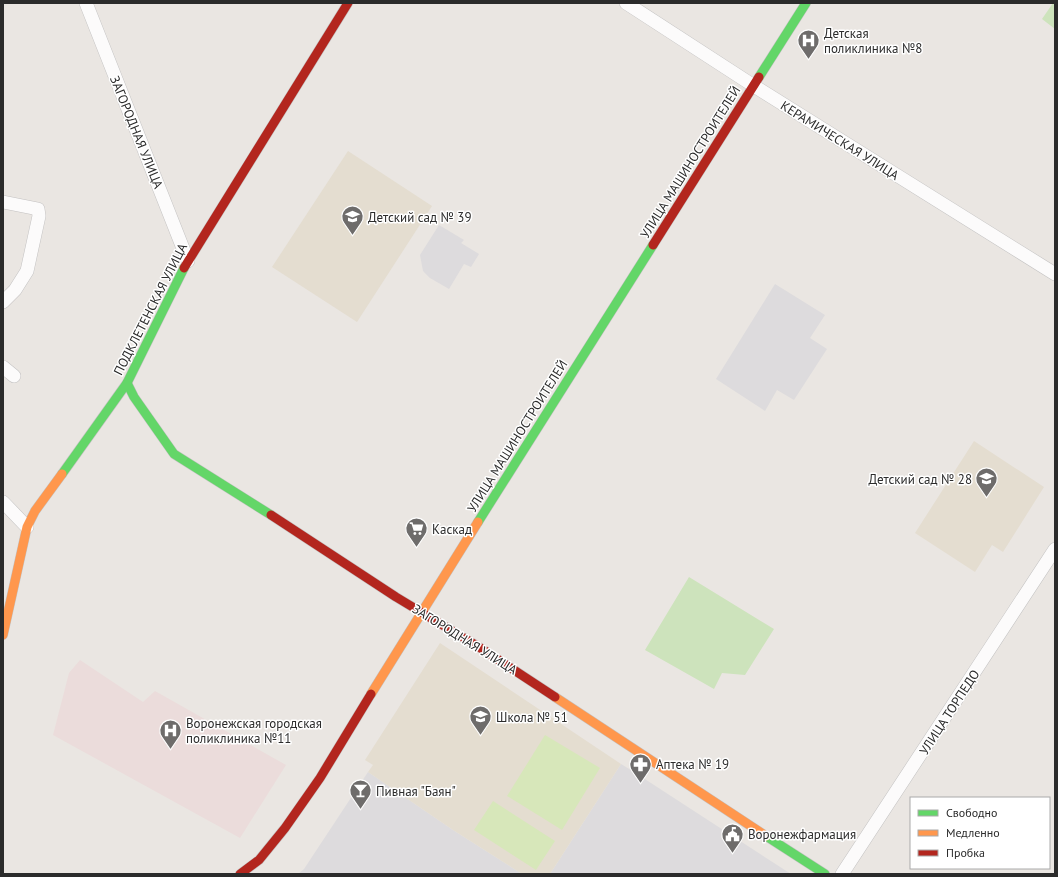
<svg xmlns="http://www.w3.org/2000/svg" width="1058" height="877" viewBox="0 0 1058 877" font-family="'PT Sans',sans-serif">
<style>
.industrial{fill:#dddbdd}
.education{fill:#e4ddd0}
.medical{fill:#ebdcdb}
.green{fill:#cde3bc}
.pitch{fill:#d7e7ba}
.lines{fill:none;stroke-linecap:round;stroke-linejoin:round}
.street-casing{stroke:#c3c2c2;stroke-width:14}
.fast-casing{stroke:#c3c2c2;stroke-width:10}
.slow-casing{stroke:#c3c2c2;stroke-width:10}
.jam-casing{stroke:#c3c2c2;stroke-width:10}
.street{stroke:#fcfbfb;stroke-width:13}
.fast{stroke:#63d668;stroke-width:9}
.slow{stroke:#ff974d;stroke-width:9}
.jam{stroke:#b3261e;stroke-width:9}
.labels{text-anchor:middle;stroke-width:3;stroke-linejoin:round;paint-order:stroke}
.poi-label{font-size:13px;fill:#2b2b2b;stroke:#fff;text-anchor:start}
.street-label{font-size:13px;fill:#2b2b2b;stroke:#fff}
</style>
<rect width="100%" height="100%" fill="#eae6e2"/>
<!-- industrial -->
<g class="industrial">
<path d="M439,225l25,15 -3,3 18,11 -8,13 -7,-3 -15,25 -19,-11 -7,-7 -3,-16z"/>
<path d="M775,284l50,31 -15,23 17,11 -33,51 -17,-10 -12,21 -49,-32z"/>
<path d="M621,764l13,8 157,102h-241z"/>
<path d="M368,772l85,58 69,44h-224l6,-5z"/>
</g>
<!-- education -->
<g class="education">
<path d="M348,151l84,55 -75,116 -85,-55z"/>
<path d="M974,441l70,46 -41,65 -11,-7 -17,27 -60,-39z"/>
<path d="M440,643l181,121 -71,110h-28l-69,-44 -85,-58 5,-7 -8,-5z"/>
</g>
<!-- medical -->
<path class="medical" d="M80,660l63,42 12,-11 131,74 -46,73 -187,-103 16,-62z"/>
<!-- green -->
<g class="green">
<path d="M1053,3h2v26l-13,-10z"/>
<path d="M689,577l85,52 -29,46 -23,-2 -8,16 -69,-39z"/>
</g>
<!-- pitch -->
<g class="pitch">
<path d="M545,735l55,33 -38,62 -55,-34z"/>
<path d="M493,801l62,40 -19,29 -62,-40z"/>
</g>
<g class="lines">
<defs>
<g id="street">
<path d="M86,3l102,258"/>
<path d="M626,3l128,83 301,188"/>
<path d="M3,202l35,7 1,7 -12,55 -12,19 -12,12"/>
<path d="M3,367l11,9"/>
<path d="M3,502l24,25"/>
<path d="M842,874l213,-325"/>
</g>
<g id="fast">
<path d="M759,77l47,-74"/>
<path d="M127,383l7,14 40,57 97,61"/>
<path d="M62,474l65,-91 57,-115"/>
<path d="M478,522l175,-277"/>
<path d="M766,836l59,38"/>
</g>
<g id="slow">
<path d="M3,635l24,-108 8,-16 27,-37"/>
<path d="M371,694l107,-172"/>
<path d="M555,697l211,139"/>
</g>
<g id="jam">
<path d="M653,245l106,-168"/>
<path d="M184,268l164,-265"/>
<path d="M271,515l125,82 83,50 76,50"/>
<path d="M240,874l19,-14 26,-32 35,-50 51,-84"/>
</g>
</defs>
<!-- street casing -->
<use href="#street" class="street-casing"/>
<!-- fast casing -->
<use href="#fast" class="fast-casing"/>
<!-- slow casing -->
<use href="#slow" class="slow-casing"/>
<!-- jam casing -->
<use href="#jam" class="jam-casing"/>
<!-- street -->
<use href="#street" class="street"/>
<!-- fast -->
<use href="#fast" class="fast"/>
<!-- slow -->
<use href="#slow" class="slow"/>
<!-- jam -->
<use href="#jam" class="jam"/>
</g>
<!-- icons -->
<defs>
<symbol id="hospital-pin" viewBox="-11 -11 22 30"><path d="M0 17L-7.5 6A9.5 9.5 0 1 1 7.5 6Z" fill="#6e6c6b" stroke="#fff"/><path d="M-5-5h3v3.5h4V-5h3V5h-3V1.5h-4V5h-3Z" fill="#fff"/></symbol>
<symbol id="school-pin" viewBox="-11 -11 22 30"><path d="M0 17L-7.5 6A9.5 9.5 0 1 1 7.5 6Z" fill="#6e6c6b" stroke="#fff"/><path d="M0-5L7-2L0 1L-7-2ZM-4 1L0 2.5L4 1V4Q0 6-4 4Z" fill="#fff"/></symbol>
<symbol id="supermarket-pin" viewBox="-11 -11 22 30"><path d="M0 17L-7.5 6A9.5 9.5 0 1 1 7.5 6Z" fill="#6e6c6b" stroke="#fff"/><path d="M-6-5.5h2.5l.6 2H6L4.5 2H-2.5L-4.4-4H-6ZM-1.5 3.2a1.3 1.3 0 1 0 .1 0ZM3 3.2a1.3 1.3 0 1 0 .1 0Z" fill="#fff"/></symbol>
<symbol id="pharmacy-pin" viewBox="-11 -11 22 30"><path d="M0 17L-7.5 6A9.5 9.5 0 1 1 7.5 6Z" fill="#6e6c6b" stroke="#fff"/><path d="M-2-6h4v4h4v4h-4v4h-4v-4h-4v-4h4Z" fill="#fff"/></symbol>
<symbol id="bar-pin" viewBox="-11 -11 22 30"><path d="M0 17L-7.5 6A9.5 9.5 0 1 1 7.5 6Z" fill="#6e6c6b" stroke="#fff"/><path d="M-6-5H6L.8 .8V4.5H3.5V6h-7V4.5H-.8V.8Z" fill="#fff"/></symbol>
<symbol id="civic-pin" viewBox="-11 -11 22 30"><path d="M0 17L-7.5 6A9.5 9.5 0 1 1 7.5 6Z" fill="#6e6c6b" stroke="#fff"/><path d="M-.6-6.5H3V-4.5H.6V-3L4-1V1h2V6H-6V1h2V-1L-.6-3ZM-1.2 2.5V6h2.4V2.5Z" fill="#fff"/></symbol>
</defs>
<g fill-rule="evenodd">
<use href="#hospital-pin" x="796" y="28" width="25" height="34"/>
<use href="#school-pin" x="340" y="204" width="25" height="34"/>
<use href="#school-pin" x="974" y="466" width="25" height="34"/>
<use href="#supermarket-pin" x="404" y="516" width="25" height="34"/>
<use href="#school-pin" x="468" y="704" width="25" height="34"/>
<use href="#hospital-pin" x="158" y="718" width="25" height="34"/>
<use href="#pharmacy-pin" x="628" y="752" width="25" height="34"/>
<use href="#bar-pin" x="348" y="778" width="25" height="34"/>
<use href="#civic-pin" x="720" y="822" width="25" height="34"/>
</g>
<g class="labels">
<!-- poi labels -->
<g class="poi-label">
<text x="824" y="38">Детская<tspan x="824" dy="15">поликлиника №8</tspan></text>
<text x="368" y="222">Детский сад № 39</text>
<text x="972" y="484" text-anchor="end">Детский сад № 28</text>
<text x="432" y="534">Каскад</text>
<text x="496" y="722">Школа № 51</text>
<text x="186" y="728">Воронежская городская<tspan x="186" dy="15">поликлиника №11</tspan></text>
<text x="656" y="769">Аптека № 19</text>
<text x="376" y="796">Пивная "Баян"</text>
<text x="748" y="839">Воронежфармация</text>
</g>
<!-- street labels -->
<g class="street-label">
<text transform="translate(137 132) rotate(68)" y="5">ЗАГОРОДНАЯ УЛИЦА</text>
<text transform="translate(840 140) rotate(32)" y="5">КЕРАМИЧЕСКАЯ УЛИЦА</text>
<text transform="translate(690 162) rotate(-58)" y="5">УЛИЦА МАШИНОСТРОИТЕЛЕЙ</text>
<text transform="translate(150 309) rotate(-63)" y="5">ПОДКЛЕТЕНСКАЯ УЛИЦА</text>
<text transform="translate(517 436) rotate(-58)" y="5">УЛИЦА МАШИНОСТРОИТЕЛЕЙ</text>
<text transform="translate(465 639) rotate(32)" y="5">ЗАГОРОДНАЯ УЛИЦА</text>
<text transform="translate(949 712) rotate(-57)" y="5">УЛИЦА ТОРПЕДО</text>
</g>
</g>
<!-- border -->
<rect width="1058" height="877" fill="none" stroke="#2b2b2b" stroke-width="8"/>
<!-- legend -->
<rect x="910" y="797" width="140" height="72" fill="#ffffff" stroke="#aaaaaa"/>
<rect x="918" y="810" width="20" height="6" fill="#63d668" stroke="#aaaaaa"/>
<text x="946" y="817" font-size="12" fill="#2b2b2b">Свободно</text>
<rect x="918" y="830" width="20" height="6" fill="#ff974d" stroke="#aaaaaa"/>
<text x="946" y="837" font-size="12" fill="#2b2b2b">Медленно</text>
<rect x="918" y="850" width="20" height="6" fill="#b3261e" stroke="#aaaaaa"/>
<text x="946" y="857" font-size="12" fill="#2b2b2b">Пробка</text>
</svg>
